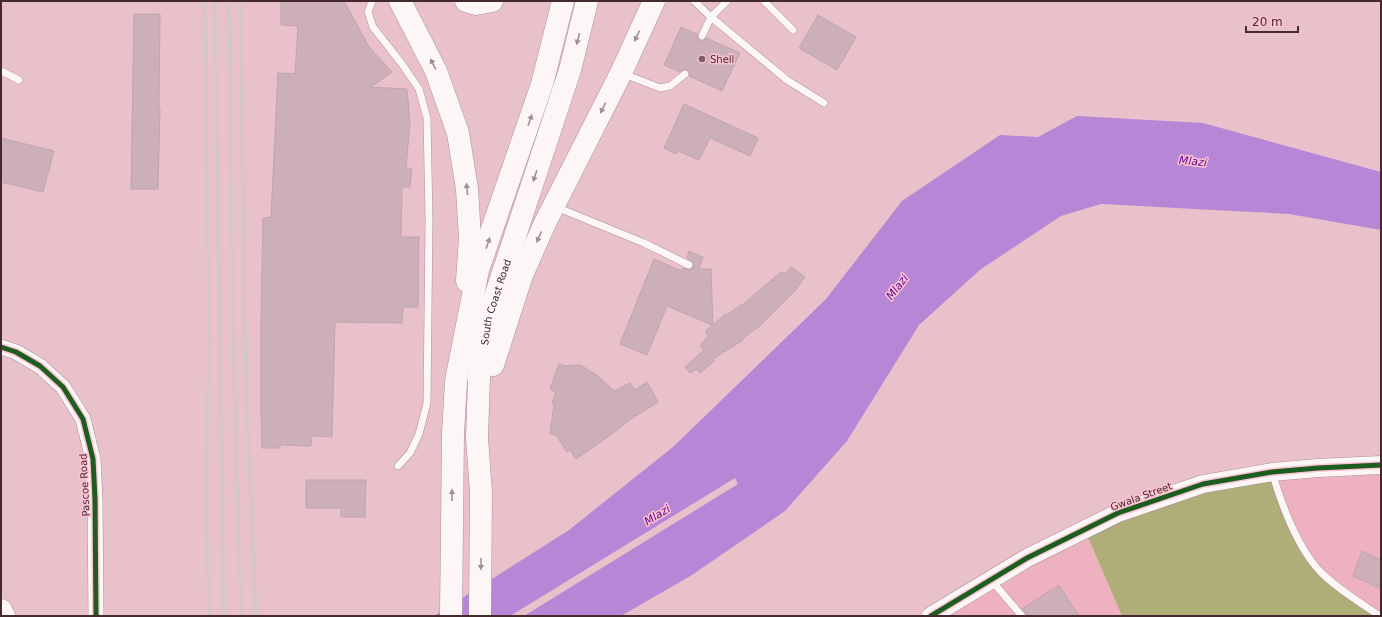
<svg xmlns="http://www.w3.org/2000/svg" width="1382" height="617" viewBox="0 0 1382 617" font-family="'DejaVu Sans',sans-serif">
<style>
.built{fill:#eeb1c0}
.forest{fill:#afad78}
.water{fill:#b786d7}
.building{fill:#ccafb9;stroke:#c1a4af}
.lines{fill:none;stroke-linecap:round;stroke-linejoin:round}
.service-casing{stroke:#ae9097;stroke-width:8}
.minor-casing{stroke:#ae9097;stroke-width:16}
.tertiary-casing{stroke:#ae9097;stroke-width:19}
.primary-casing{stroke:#ae9097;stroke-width:23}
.motorway-casing{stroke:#ae9097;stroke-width:23}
.service{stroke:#fcf6f7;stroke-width:7}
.minor{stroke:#fcf6f7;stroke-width:15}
.tertiary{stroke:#fcf6f7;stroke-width:18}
.primary{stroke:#fcf6f7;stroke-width:22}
.motorway{stroke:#fcf6f7;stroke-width:22}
.rail{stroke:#d3c7ca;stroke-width:3}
.cycleway-casing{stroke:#fdc3d0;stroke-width:8}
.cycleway{stroke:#1b5e20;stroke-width:5}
.oneway{fill:#a09093}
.poi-dot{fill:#7e5e65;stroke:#fdc3d0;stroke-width:1.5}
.labels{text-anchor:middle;stroke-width:3;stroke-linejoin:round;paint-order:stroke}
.poi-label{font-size:10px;fill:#44292f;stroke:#fdc3d0;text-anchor:start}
.street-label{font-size:10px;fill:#44292f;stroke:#fdc3d0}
.water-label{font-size:11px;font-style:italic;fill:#5d0397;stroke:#fdc3d0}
</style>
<rect width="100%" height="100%" fill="#e9c1ca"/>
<!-- built -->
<g class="built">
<path d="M1381,466v150h-3l-67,-54 -39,-89z"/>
<path d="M1085,530l37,86h-190z"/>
</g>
<!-- forest -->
<path class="forest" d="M1272,473l39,89 67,54h-256l-37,-86 34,-16z"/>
<!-- water -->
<path class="water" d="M1077,116l126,7 178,49v58l-92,-16 -188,-10 -40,12 -80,53 -62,56 -72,116 -62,70 -93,64 -71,41h-97l214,-132 -3,-6 -225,138h-76l135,-86 104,-83 153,-148 76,-98 98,-66 38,2z"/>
<!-- building -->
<g class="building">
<path d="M287,1h57l25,46 23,25 -21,15 36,2 3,32 -4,47 6,1 -2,18h-8l-1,50h18l-1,70h-15l-1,16 -67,-1 -3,115 -20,-1 -1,10 -31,-1v3h-18l-1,-36v-92l2,-102 8,-1 7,-144 17,1 3,-48 -17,-1v-23z"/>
<path d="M134,14h26l-1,95h1l-2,80h-27z"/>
<path d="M818,15l38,22 -19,33 -38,-22z"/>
<path d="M681,27l16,7 1,4 2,3 4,-1 2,-2 34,15 -18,38 -33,-15 1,-3 -3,-3 -3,-1 -4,3 -16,-7z"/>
<path d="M684,104l74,34 -8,18 -40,-18 -11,22 -21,-9 -2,3 -12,-6z"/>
<path d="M1,138l53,13 -11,41 -42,-10z"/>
<path d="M689,251l14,6 -4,12h12l2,56 13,-11 1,1 15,-11v1l39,-33 4,2 6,-7 14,10 -10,14 -33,33 -20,15 1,1 -30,19 1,2 -14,12 -3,-4 -7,4 -5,-6 19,-17 -4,-4 8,-10 -3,-4 7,-7 -45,-19 -20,49 -27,-11 34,-85 28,12 1,-3 7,2 2,-1 2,-4 -1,-3 -6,-4z"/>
<path d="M559,364l8,2 13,-1 2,1 16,10 16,15 16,-8 5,7 12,-8 11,20 -27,17 -19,15 -36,25 -6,-9 -3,2 -11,-17 -6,-1 4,-30 -2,-1 4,-11 -6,-3z"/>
<path d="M306,480h60l-1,37h-24v-9h-35z"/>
<path d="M1362,551l19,9v29l-28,-13z"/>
<path d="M1059,585l20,31h-52l-5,-7z"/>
</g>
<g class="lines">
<defs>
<g id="service">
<path d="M372,1l-4,11 5,15 29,37 17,25 8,29 2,101 -2,184 -8,31 -9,19 -12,13"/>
<path d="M694,1l17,16 -9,19"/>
<path d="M727,1l-16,16 76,63 37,23"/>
<path d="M764,1l29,29"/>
<path d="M1,71l18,9"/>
<path d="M624,74l36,14 10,-2 15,-12"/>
<path d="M556,207l88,36 45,22"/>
<path d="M1272,472c10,34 28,83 55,106 16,14 35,26 53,38"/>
<path d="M991,580l31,36"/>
</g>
<path id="minor" d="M1,347l15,5 24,14 23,21 20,32 10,40 2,40 1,117"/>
<path id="tertiary" d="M931,616l96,-58 91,-45 85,-29 69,-12 46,-4 63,-3"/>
<g id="primary">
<path d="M400,1l36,70 22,62 9,56 3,49 -3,43"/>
<path d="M466,1l10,3 16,-3"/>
<path d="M493,365l29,-90 23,-52 76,-150 33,-72"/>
<path d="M451,616l2,-182 3,-53 22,-111 64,-186 21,-83"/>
<path id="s1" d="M480,616l1,-124 -4,-54 2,-60 9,-60 82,-248 17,-69"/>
</g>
<path id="motorway" d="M1,610l3,6"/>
</defs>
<!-- service casing -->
<use href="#service" class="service-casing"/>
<!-- minor casing -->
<use href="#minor" class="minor-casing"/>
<!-- tertiary casing -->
<use href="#tertiary" class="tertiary-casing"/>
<!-- primary casing -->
<use href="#primary" class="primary-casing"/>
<!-- motorway casing -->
<use href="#motorway" class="motorway-casing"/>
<!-- service -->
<use href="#service" class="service"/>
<!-- minor -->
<use href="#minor" class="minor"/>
<!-- tertiary -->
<use href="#tertiary" class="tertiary"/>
<!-- primary -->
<use href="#primary" class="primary"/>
<!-- motorway -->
<use href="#motorway" class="motorway"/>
<!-- rail -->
<g class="rail">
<path d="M205,1l4,337 -3,158 3,120"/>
<path d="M215,1l9,615"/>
<path d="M229,1l4,332 8,283"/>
<path d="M240,1l6,385 10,230"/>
</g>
<defs>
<g id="cycleway">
<path d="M1,347l15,5 24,14 23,21 20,32 10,40 2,40 1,117"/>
<path d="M931,616l96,-58 91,-45 85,-29 69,-12 46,-4 63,-3"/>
</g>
</defs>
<!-- cycleway casing -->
<use href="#cycleway" class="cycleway-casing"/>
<!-- cycleway -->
<use href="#cycleway" class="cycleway"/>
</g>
<!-- one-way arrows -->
<defs><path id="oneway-solid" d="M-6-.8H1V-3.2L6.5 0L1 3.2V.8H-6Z"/></defs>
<g class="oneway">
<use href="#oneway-solid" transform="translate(637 36) rotate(115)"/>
<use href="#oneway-solid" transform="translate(578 39) rotate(104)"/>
<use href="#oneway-solid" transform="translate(433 64) rotate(-118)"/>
<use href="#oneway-solid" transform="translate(603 108) rotate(117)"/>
<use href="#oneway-solid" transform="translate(530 120) rotate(-71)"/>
<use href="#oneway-solid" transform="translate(535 176) rotate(108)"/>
<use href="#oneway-solid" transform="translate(467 189) rotate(-96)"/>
<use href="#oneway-solid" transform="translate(539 237) rotate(114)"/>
<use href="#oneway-solid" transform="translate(488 243) rotate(-71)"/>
<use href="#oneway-solid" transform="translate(452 495) rotate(-89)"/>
<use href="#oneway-solid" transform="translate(481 564) rotate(91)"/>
</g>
<!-- markers -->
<circle class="poi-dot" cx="702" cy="59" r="4"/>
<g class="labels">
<!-- poi labels -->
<g class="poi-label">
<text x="710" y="63">Shell</text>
</g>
<!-- street labels -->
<g class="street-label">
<text dy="4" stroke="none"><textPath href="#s1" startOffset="316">South Coast Road</textPath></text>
<text transform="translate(84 485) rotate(-93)" y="4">Pascoe Road</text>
<text transform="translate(1141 496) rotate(-20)" y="4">Gwala Street</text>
</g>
<!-- water labels -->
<g class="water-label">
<text transform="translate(1193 161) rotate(6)" y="4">Mlazi</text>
<text transform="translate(897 287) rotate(-52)" y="4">Mlazi</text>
<text transform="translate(657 515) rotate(-32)" y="4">Mlazi</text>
</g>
</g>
<!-- border -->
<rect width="1382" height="617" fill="none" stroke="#44292f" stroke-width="4"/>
<!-- scale -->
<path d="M1246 26v6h52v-6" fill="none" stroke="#44292f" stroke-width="2"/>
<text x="1252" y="26" font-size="12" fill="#44292f" stroke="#fdc3d0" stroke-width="3" paint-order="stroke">20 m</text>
</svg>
